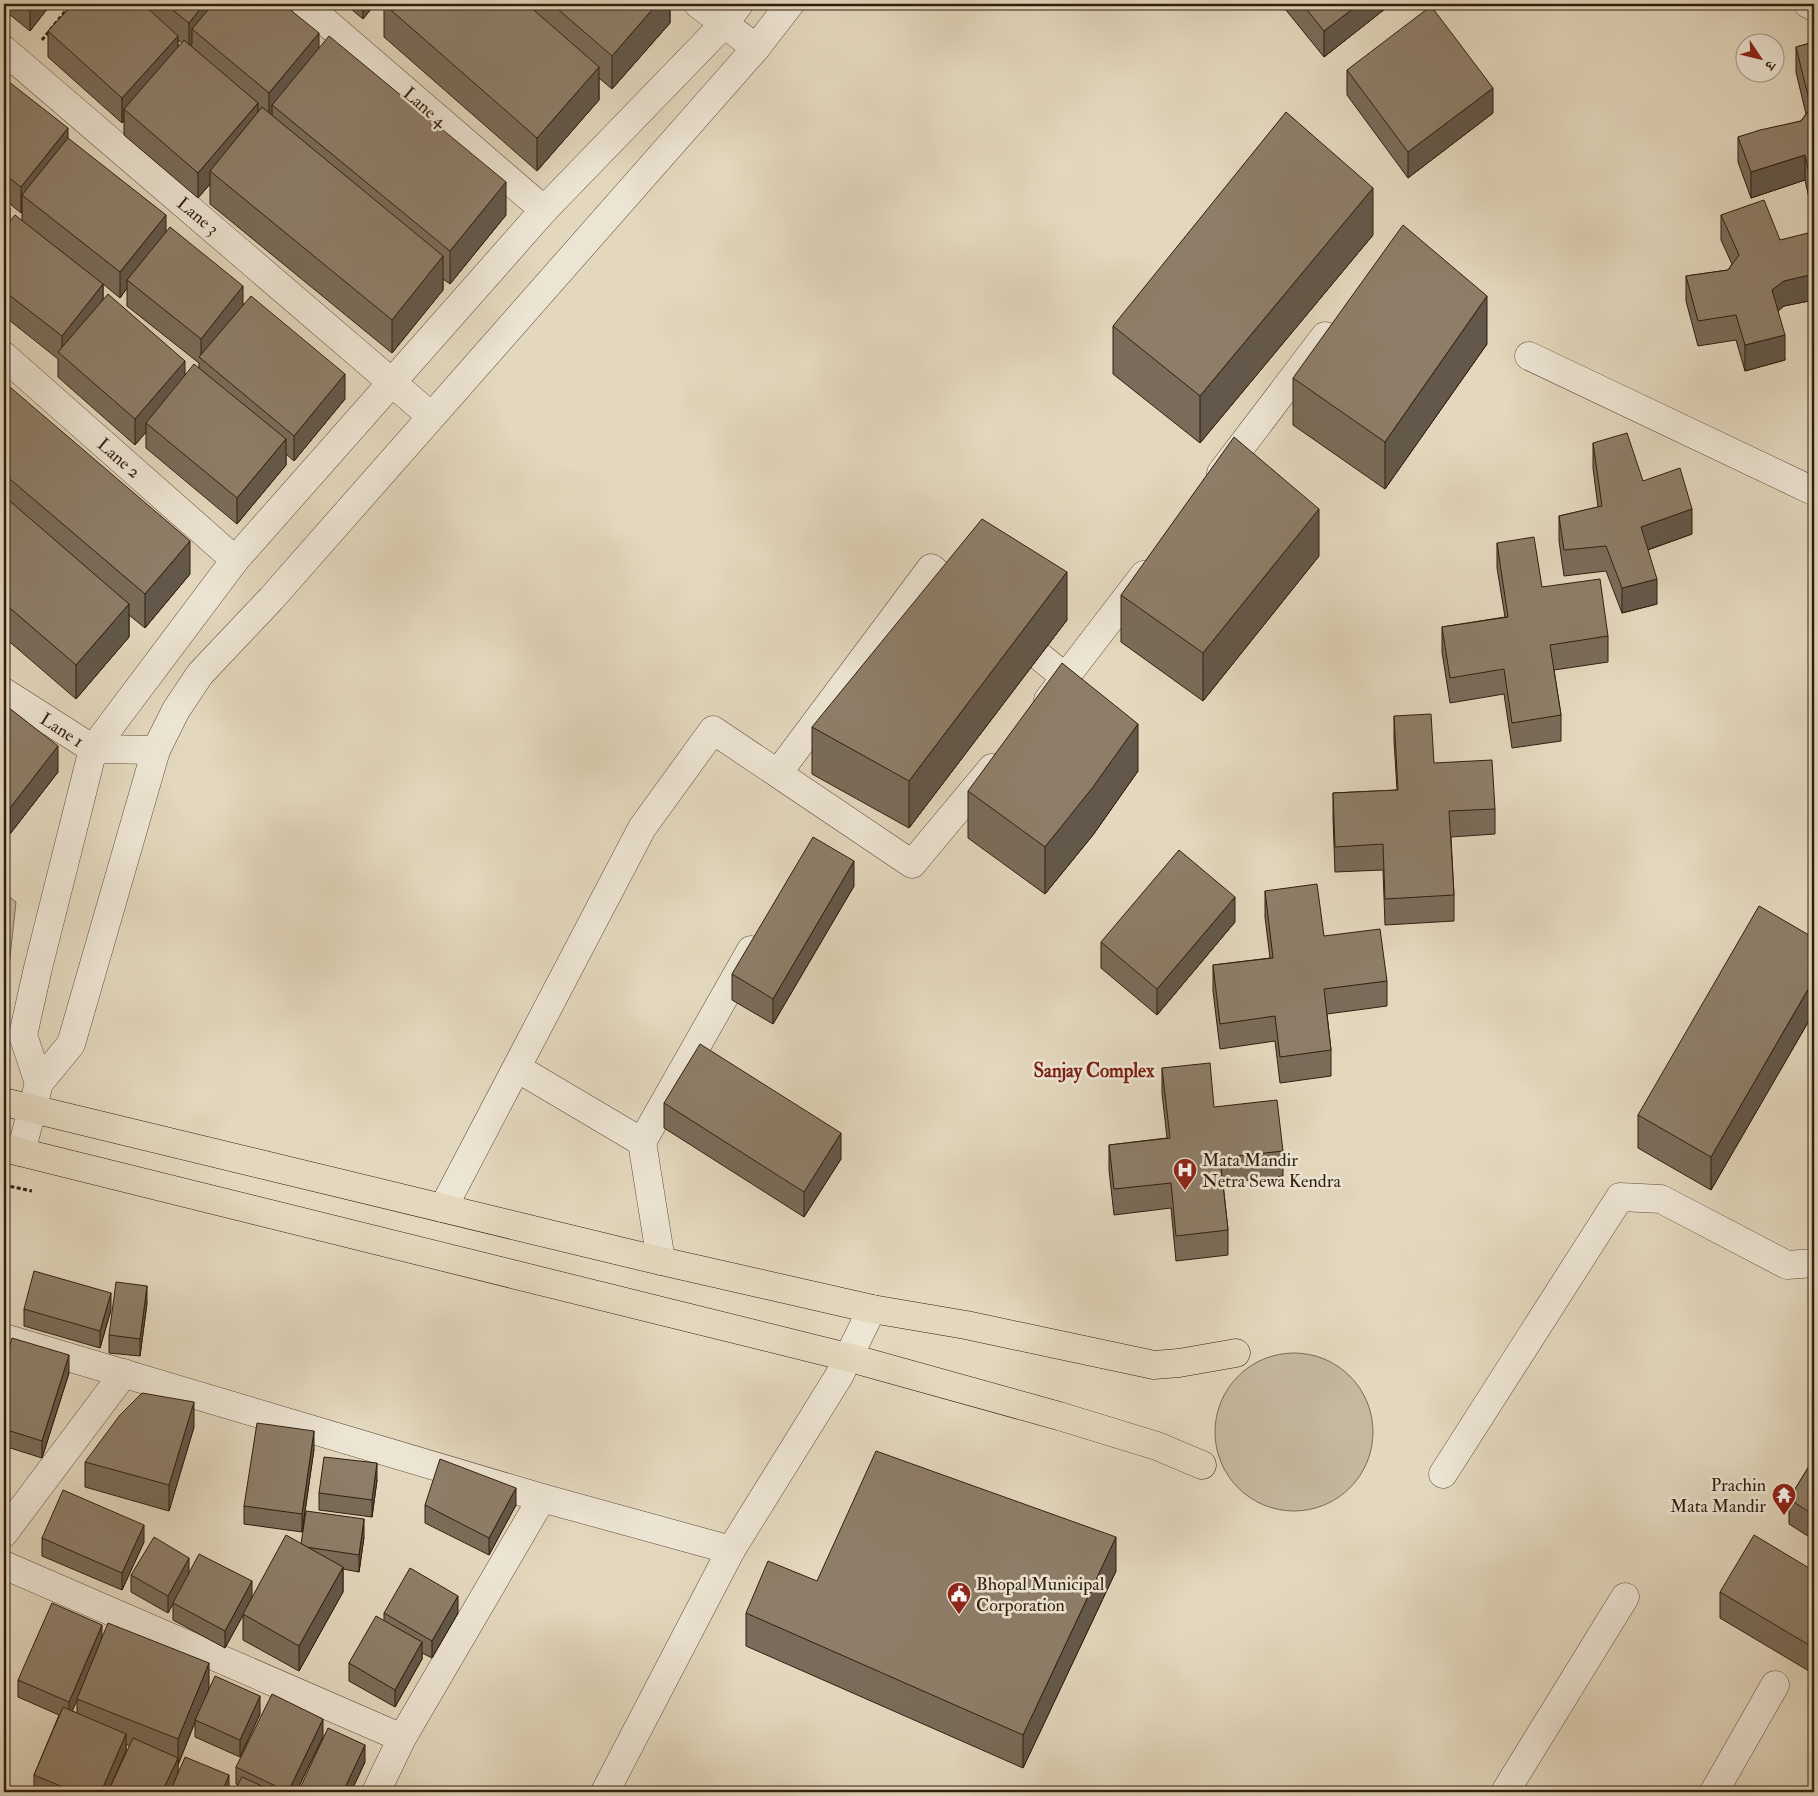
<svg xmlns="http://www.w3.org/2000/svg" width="1818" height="1796" viewBox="0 0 1818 1796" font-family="'IM FELL Double Pica','Noto Serif Devanagari',serif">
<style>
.green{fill:#c5b89f;stroke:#7b6b56}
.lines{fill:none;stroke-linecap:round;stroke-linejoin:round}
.minor-casing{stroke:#5e4c3a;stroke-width:29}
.major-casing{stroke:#311e0e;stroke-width:29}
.path{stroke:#311e0e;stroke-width:3;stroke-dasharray:4 2.5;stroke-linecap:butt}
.minor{stroke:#ede5d4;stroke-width:28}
.major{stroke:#e3d7bd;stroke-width:28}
.wall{fill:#7a6c5a;stroke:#311e0e;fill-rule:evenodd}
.shaded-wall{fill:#63584a;stroke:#311e0e}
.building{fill:#8e7e69;stroke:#311e0e}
.labels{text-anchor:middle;stroke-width:5;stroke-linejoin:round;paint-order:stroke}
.street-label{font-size:18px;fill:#311e0e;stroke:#ede5d4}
.poi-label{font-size:18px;fill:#311e0e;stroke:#ede5d4;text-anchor:start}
.neighbourhood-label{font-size:19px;font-weight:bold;fill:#7a1f14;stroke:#ede5d4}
</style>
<rect width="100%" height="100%" fill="#e3d7bd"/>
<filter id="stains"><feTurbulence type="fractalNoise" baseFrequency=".004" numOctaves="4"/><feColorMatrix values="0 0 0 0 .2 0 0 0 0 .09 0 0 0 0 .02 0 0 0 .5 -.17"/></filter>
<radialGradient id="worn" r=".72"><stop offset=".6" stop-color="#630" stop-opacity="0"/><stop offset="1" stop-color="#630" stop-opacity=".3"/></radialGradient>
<!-- green -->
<g class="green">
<path d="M4,893l12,9 -9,82 -3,10z"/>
<circle cx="1294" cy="1432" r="79"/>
</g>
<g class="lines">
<defs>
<g id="minor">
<path d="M305,4l239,206"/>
<path d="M698,4l58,44"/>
<path d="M1808,4l6,3"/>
<path d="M4,50l427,366"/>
<path d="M4,356l231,204"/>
<path d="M1529,356l284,135"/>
<path d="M1221,473l104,-137"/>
<path d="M1011,633l55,45"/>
<path d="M4,692l89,57 63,1"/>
<path d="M1048,700l96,-125"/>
<path d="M778,773l153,-205 35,29"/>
<path d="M517,1068l125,74 19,119"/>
<path d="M39,1083l-16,-48 15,-67 55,-219 142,-189 309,-350 180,-186 15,-20"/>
<path d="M642,1142l109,-192"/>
<path d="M21,1152l18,-69 32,-39 85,-294 20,-40 24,-36 71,-75 485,-551 34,-44"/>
<path d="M443,1208l199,-380 71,-98 199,134 80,-96"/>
<path d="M4,1338l538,160 189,52"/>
<path d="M1443,1474l177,-277 41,2 126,66 27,-2"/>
<path d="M4,1533l120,-160"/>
<path d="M4,1565l398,173"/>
<path d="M376,1792l26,-54 140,-240"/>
<path d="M605,1792l126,-242 108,-174 33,-67"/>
<path d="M1505,1792l120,-195"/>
<path d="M1714,1792l61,-107"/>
</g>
<g id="major">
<path d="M4,1102l657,159 211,48 94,16 188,40 25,-2 57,-10"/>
<path d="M4,1148l843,209 212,59 98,30 45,19"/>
</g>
</defs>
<!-- minor casing -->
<use href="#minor" class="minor-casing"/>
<!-- major casing -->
<use href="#major" class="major-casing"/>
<!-- path -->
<g class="path">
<path d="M42,40l29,-36"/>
<path d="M4,1185l28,6"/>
</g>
<!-- minor -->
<use href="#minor" class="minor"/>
<!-- major -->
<use href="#major" class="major"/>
</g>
<!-- wall -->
<g class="wall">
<path d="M4,4h47l-21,27 -26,-21z"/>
<path d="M73,4h210l36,44 187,167 -56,69 -7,-5v11l-51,63 -182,-149v-20l-12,14 -74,-63v-14l-2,2 -74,-66v-26zM178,40l4,3 -4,4z"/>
<path d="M345,4h30l-12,15z"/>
<path d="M384,4h286v19l-58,66 -13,-11v22l-62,71 -153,-134z"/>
<path d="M1281,4h109v1l-66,52z"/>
<path d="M1814,42v179l-9,-41 -54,18 -13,-36v-25l63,-16 5,-7 -10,-42v-25z"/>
<path d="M1347,70l146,43 -85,65 -61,-83z"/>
<path d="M4,78l162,154 179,167 -51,62 -8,-7v11l-49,59 -91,-76v-16l-11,13 -77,-68v-18l-54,-43v-113l6,18 12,-1v-9l-1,2 -17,-14zM103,284l17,14 7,-10v18l72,57v5l-14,7 -82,-76z"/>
<path d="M1721,215l59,25 34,-1v61l-30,6 -6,5 7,49 -40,11 -9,-31 -38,6 -12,-45v-25l42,-6 4,-6 -11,-24z"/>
<path d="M1373,235l-173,208 -87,-69v-48z"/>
<path d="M1487,344l-102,145 -92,-64v-47z"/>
<path d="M4,382l186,192 -45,54 -16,-13v22l-53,62 -72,-62z"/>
<path d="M1593,443l50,38 49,53 -44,16 9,54 -35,9 -16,-42 -42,5 -5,-35v-25l39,-9 -5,-39z"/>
<path d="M1497,543l45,44 66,49v26l-54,8 7,45v26l-49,7 -8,-54 -54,9 -8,-51v-25l63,-10 -8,-49z"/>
<path d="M1319,556l-116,145 -82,-59v-47z"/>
<path d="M1067,620l-158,208 -97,-54v-47z"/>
<path d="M4,704l54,68 -48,62 -6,-5z"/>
<path d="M1394,716l40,47 61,46v25l-44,3 3,58v26l-69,4 -2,-55 -48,2 -2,-53v-26l64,-3 -3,-49z"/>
<path d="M1138,771l-45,64 -48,59 -77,-56v-47z"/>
<path d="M854,886l-81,138 -41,-24v-26z"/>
<path d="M1265,891l59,45 63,45v25l-60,8 4,36v26l-51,7 -5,-42 -55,8 -7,-58v-26l57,-7 -5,-41z"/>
<path d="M1235,922l-78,93 -56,-47v-26z"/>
<path d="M1814,938v74l-103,178 -73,-42v-33z"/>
<path d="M1162,1068l52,39 69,44v25l-60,7 5,47v25l-52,6 -5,-53 -57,7 -5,-45v-25l58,-7 -5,-45z"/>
<path d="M664,1103l177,56 -37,58 -140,-89z"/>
<path d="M147,1303l-7,53 -31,-3v-18z"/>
<path d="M24,1309l87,1 -11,38 -76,-22z"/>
<path d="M4,1366l65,7 -27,85 -38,-12z"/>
<path d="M194,1427l-25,84 -84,-24v-25z"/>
<path d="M314,1449l-12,83 -58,-8v-18z"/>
<path d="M1814,1458v82l-25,-16v-25z"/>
<path d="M377,1480l-5,37 -53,-7v-17z"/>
<path d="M425,1505h91l-27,50 -64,-32z"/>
<path d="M364,1537l-5,35 -16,-3v23l-44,79 -56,-31v-25l-18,33 -52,-28v-17l-5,10 -37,-21v-17l58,-2 63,25 49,-54z"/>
<path d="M42,1538l102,4 -22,48 -80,-34z"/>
<path d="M1116,1571l-93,197 -277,-122v-33l71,-32z"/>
<path d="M1814,1571v103l-94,-56v-26z"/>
<path d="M384,1613h74l-26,45 -10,-5v6l-27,48 -46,-26v-18l35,-43z"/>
<path d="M102,1639l107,50 -5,11 56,14 -20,43 -45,-20v-15l-17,43v9l51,18h-59l-40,-46 -4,-2v7l-18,41h-74v-17l25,-60 -41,-18v-17zM78,1697l-1,2v14l-5,-2z"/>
<path d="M323,1737l-27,55h-62l4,-7 -2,-1v-17z"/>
<path d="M365,1762l-14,30h-51v-4z"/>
</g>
<!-- shaded-wall -->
<g class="shaded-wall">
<path d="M31,4h20l-21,27v-26z"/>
<path d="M204,4h22l-34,25v15l-3,4v-25z"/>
<path d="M363,4h12l-12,15z"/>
<path d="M657,4h13v19l-58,66v-33z"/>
<path d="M1359,4h31v1l-66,52v-26z"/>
<path d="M319,33v25l-47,47v10l-3,3v-25z"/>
<path d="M178,36v25l-54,48v12l-2,2v-25z"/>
<path d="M599,67v33l-62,71v-33z"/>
<path d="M1493,88v25l-85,65v-26z"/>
<path d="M258,103v26l-48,42v13l-12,14v-25z"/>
<path d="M68,128v26l-46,41v16l-1,2v-26z"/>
<path d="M1805,155v25l-54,18v-26z"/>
<path d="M506,182v33l-56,69v-33z"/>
<path d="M1373,188v47l-173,208v-47z"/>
<path d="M10,208v26l-6,7v-25z"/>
<path d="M166,215v26l-39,39v8l-7,10v-26z"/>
<path d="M443,256v34l-51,63v-33z"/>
<path d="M1814,274v26l-30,6 -12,10v-26l12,-9z"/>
<path d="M103,284v25l-41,46v-19z"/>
<path d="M243,286v25l-42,48v-20z"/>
<path d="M1487,296v48l-102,145v-47z"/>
<path d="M1785,335v25l-40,11v-26z"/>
<path d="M185,361v26l-39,36v9l-11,13v-26z"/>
<path d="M345,374v25l-51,62v-25z"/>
<path d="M286,439v26l-49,59v-26z"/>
<path d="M1319,509v47l-116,145v-48z"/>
<path d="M1692,509v25l-51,18v-25z"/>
<path d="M190,541v33l-45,54v-34z"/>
<path d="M1067,572v48l-158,208v-47z"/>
<path d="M1657,579v25l-35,9v-25z"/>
<path d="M129,604v33l-53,62v-34z"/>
<path d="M1138,724v47l-45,64 -48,59v-47z"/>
<path d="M58,746v26l-48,62v-26z"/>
<path d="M854,861v25l-81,138v-25z"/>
<path d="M1235,897v25l-78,93v-26z"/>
<path d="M1814,979v33l-103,178v-33z"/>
<path d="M841,1133v26l-37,58v-25z"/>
<path d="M147,1286v17l-7,53v-17z"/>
<path d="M111,1293v17l-11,38v-17z"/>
<path d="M69,1355v18l-27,85v-17z"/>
<path d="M194,1402v25l-25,84v-26z"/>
<path d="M314,1431v18l-12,83v-18z"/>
<path d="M377,1463v17l-5,37v-17z"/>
<path d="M516,1488v17l-27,50v-17z"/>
<path d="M364,1519v18l-5,35v-17z"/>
<path d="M144,1525v17l-22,48v-17z"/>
<path d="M1116,1537v34l-93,197v-33z"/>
<path d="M189,1558v17l-21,38v-17z"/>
<path d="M343,1567v25l-44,79v-25z"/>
<path d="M252,1581v18l-27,49v-17z"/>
<path d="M458,1596v17l-26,45v-17z"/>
<path d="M102,1625v17l-33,77v-17z"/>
<path d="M422,1642v17l-27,48v-17z"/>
<path d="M209,1663v26l-13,31h-1v2l-17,43v-26z"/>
<path d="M260,1696v18l-20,43v-17z"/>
<path d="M323,1719v18l-27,55h-8z"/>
<path d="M126,1734v17l-18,41h-7z"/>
<path d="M365,1745v17l-14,30h-8z"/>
<path d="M178,1758v17l-8,17h-8z"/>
<path d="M229,1775v17h-7z"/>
</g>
<!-- building -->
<g class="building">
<path d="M73,4h70l35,32 -56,62 -74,-67z"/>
<path d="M165,4h39l-15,19z"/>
<path d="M213,4h70l36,29 -50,60 -77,-64z"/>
<path d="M384,4h143l72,63 -62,71z"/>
<path d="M552,4h105l-45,52z"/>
<path d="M1302,4h57l-35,27z"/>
<path d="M1431,6l62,82 -85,64 -61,-82z"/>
<path d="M329,36l177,146 -56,69 -178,-146z"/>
<path d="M184,40l74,63 -60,70 -74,-64z"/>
<path d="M1814,42v154l-9,-41 -54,17 -13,-35 22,-7 41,-9 10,-13 -15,-61z"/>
<path d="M4,78l64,50 -47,59 -17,-13z"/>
<path d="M262,107l181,149 -51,64 -182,-149z"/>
<path d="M1286,112l87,76 -173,208 -87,-70z"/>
<path d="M68,138l98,77 -46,57 -98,-77z"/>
<path d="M1764,200l16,40 32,-8 2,7v35l-30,7 -12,9 13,45 -40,10 -9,-30 -38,6 -12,-45 42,-6 11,-15 -18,-40z"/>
<path d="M4,203l6,5 -6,8z"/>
<path d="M15,215l88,69 -41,52 -58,-45v-62z"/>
<path d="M1403,225l84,71 -102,146 -92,-64z"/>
<path d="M170,227l73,59 -42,53 -74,-59z"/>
<path d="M108,294l77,67 -50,58 -77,-67z"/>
<path d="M251,296l94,78 -51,62 -95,-79z"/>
<path d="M194,364l92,75 -49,59 -91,-75z"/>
<path d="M4,382l186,159 -45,53 -141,-120z"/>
<path d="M1627,433l16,48 37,-13 12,41 -51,18 16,52 -35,9 -16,-42 -42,4 -5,-34 43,-10 -9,-63z"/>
<path d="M1234,437l85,72 -116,144 -82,-58z"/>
<path d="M4,496l125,108 -53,61 -72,-62z"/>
<path d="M982,519l85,53 -158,209 -97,-54z"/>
<path d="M1534,537l8,50 58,-8 8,57 -58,9 11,70 -49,8 -8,-54 -54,9 -8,-51 66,-10 -11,-74z"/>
<path d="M1062,663l76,61 -45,63 -48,60 -77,-56z"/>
<path d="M4,704l54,42 -48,62 -6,-4z"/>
<path d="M1431,714l3,49 58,-3 3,49 -46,2 5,84 -69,4 -2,-55 -48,3 -2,-54 65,-3 -4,-74z"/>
<path d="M813,837l41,24 -81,138 -41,-25z"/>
<path d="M1179,850l56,47 -78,92 -56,-47z"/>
<path d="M1317,884l7,52 56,-7 7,52 -63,8 7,61 -51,7 -5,-41 -55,8 -7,-59 60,-7 -8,-67z"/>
<path d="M1759,906l55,32v41l-103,178 -73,-42z"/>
<path d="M700,1044l141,89 -37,59 -140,-89z"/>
<path d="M1210,1063l4,44 63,-7 6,51 -63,7 8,72 -52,6 -5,-53 -57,6 -5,-44 61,-7 -8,-70z"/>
<path d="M34,1271l77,22 -11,38 -76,-22z"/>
<path d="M116,1282l31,4 -7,53 -31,-4z"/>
<path d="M12,1338l57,17 -27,86 -38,-12v-63z"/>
<path d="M142,1393l52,9 -25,83 -84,-23 35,-47z"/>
<path d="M257,1423l57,8 -12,83 -58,-8z"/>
<path d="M876,1451l240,86 -93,198 -277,-122 22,-52 49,20z"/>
<path d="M324,1457l53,6 -5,37 -53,-7z"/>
<path d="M1814,1458v57l-25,-16z"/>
<path d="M440,1459l76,29 -27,50 -64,-33z"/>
<path d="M63,1490l81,35 -22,48 -80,-35z"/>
<path d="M306,1511l58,8 -5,36 -53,-8 -5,-3z"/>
<path d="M286,1535l57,32 -44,79 -56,-32z"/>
<path d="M1754,1535l60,36v77l-94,-56z"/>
<path d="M154,1537l35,21 -21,38 -37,-21z"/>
<path d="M199,1554l53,27 -27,50 -52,-28z"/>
<path d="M410,1568l48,28 -26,45 -48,-28z"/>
<path d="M52,1603l50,22 -33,77 -51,-22z"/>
<path d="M376,1616l46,26 -27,48 -46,-27z"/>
<path d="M108,1623l101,40 -31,76 -101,-40z"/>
<path d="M215,1676l45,20 -20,44 -45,-20z"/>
<path d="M272,1694l51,25 -35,73 -52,-25z"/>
<path d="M63,1707l63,27 -25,58h-26l-41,-17z"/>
<path d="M328,1728l37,17 -22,47h-32l-11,-4z"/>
<path d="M133,1738l45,20 -16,34h-54z"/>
<path d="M185,1757l44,18 -7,17h-52z"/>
<path d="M242,1777l33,15h-41z"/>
</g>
<!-- icons -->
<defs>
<symbol id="hospital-pin" viewBox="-11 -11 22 30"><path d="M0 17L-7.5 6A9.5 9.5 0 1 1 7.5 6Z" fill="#8f2418" stroke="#ede5d4"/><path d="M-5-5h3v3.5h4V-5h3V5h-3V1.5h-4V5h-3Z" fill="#fff"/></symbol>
<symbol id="temple-pin" viewBox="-11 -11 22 30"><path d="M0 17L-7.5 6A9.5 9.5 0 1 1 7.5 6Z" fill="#8f2418" stroke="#ede5d4"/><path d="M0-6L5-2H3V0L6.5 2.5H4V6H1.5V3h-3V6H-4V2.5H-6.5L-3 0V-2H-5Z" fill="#fff"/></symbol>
<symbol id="civic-pin" viewBox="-11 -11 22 30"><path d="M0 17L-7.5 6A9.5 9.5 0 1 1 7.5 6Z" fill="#8f2418" stroke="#ede5d4"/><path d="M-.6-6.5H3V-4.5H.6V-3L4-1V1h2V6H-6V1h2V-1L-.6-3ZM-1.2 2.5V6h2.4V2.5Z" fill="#fff"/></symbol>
</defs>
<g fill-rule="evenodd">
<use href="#hospital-pin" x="1171" y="1156" width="28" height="38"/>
<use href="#temple-pin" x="1770" y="1481" width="28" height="38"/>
<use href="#civic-pin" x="945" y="1580" width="28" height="38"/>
</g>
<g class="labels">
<!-- street labels -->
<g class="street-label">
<text transform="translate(425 107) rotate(41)" y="6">Lane 4</text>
<text transform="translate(198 216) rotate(40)" y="6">Lane 3</text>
<text transform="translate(119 458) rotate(41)" y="6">Lane 2</text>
<text transform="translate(62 730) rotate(33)" y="6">Lane 1</text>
</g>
<!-- poi labels -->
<g class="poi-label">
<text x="1202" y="1166">Mata Mandir<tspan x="1202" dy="21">Netra Sewa Kendra</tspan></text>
<text x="1766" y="1491" text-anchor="end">Prachin<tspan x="1766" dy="21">Mata Mandir</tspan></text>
<text x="976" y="1590">Bhopal Municipal<tspan x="976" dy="21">Corporation</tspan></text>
</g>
<!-- neighbourhood labels -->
<g class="neighbourhood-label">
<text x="1094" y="1077">Sanjay Complex</text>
</g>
</g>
<!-- margin -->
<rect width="1818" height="1796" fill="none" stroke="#e3d7bd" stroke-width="20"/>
<rect x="5" y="5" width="1808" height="1786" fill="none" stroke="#311e0e" stroke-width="2.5"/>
<rect x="10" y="10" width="1798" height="1776" fill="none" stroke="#311e0e"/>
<!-- north arrow -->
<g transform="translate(1760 58) rotate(125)"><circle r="24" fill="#ede5d4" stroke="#a29585"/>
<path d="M0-4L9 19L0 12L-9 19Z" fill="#8f2418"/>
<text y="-8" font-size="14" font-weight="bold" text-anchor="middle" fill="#311e0e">उ</text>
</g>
<rect width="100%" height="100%" filter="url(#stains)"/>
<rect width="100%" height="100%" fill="url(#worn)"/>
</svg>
